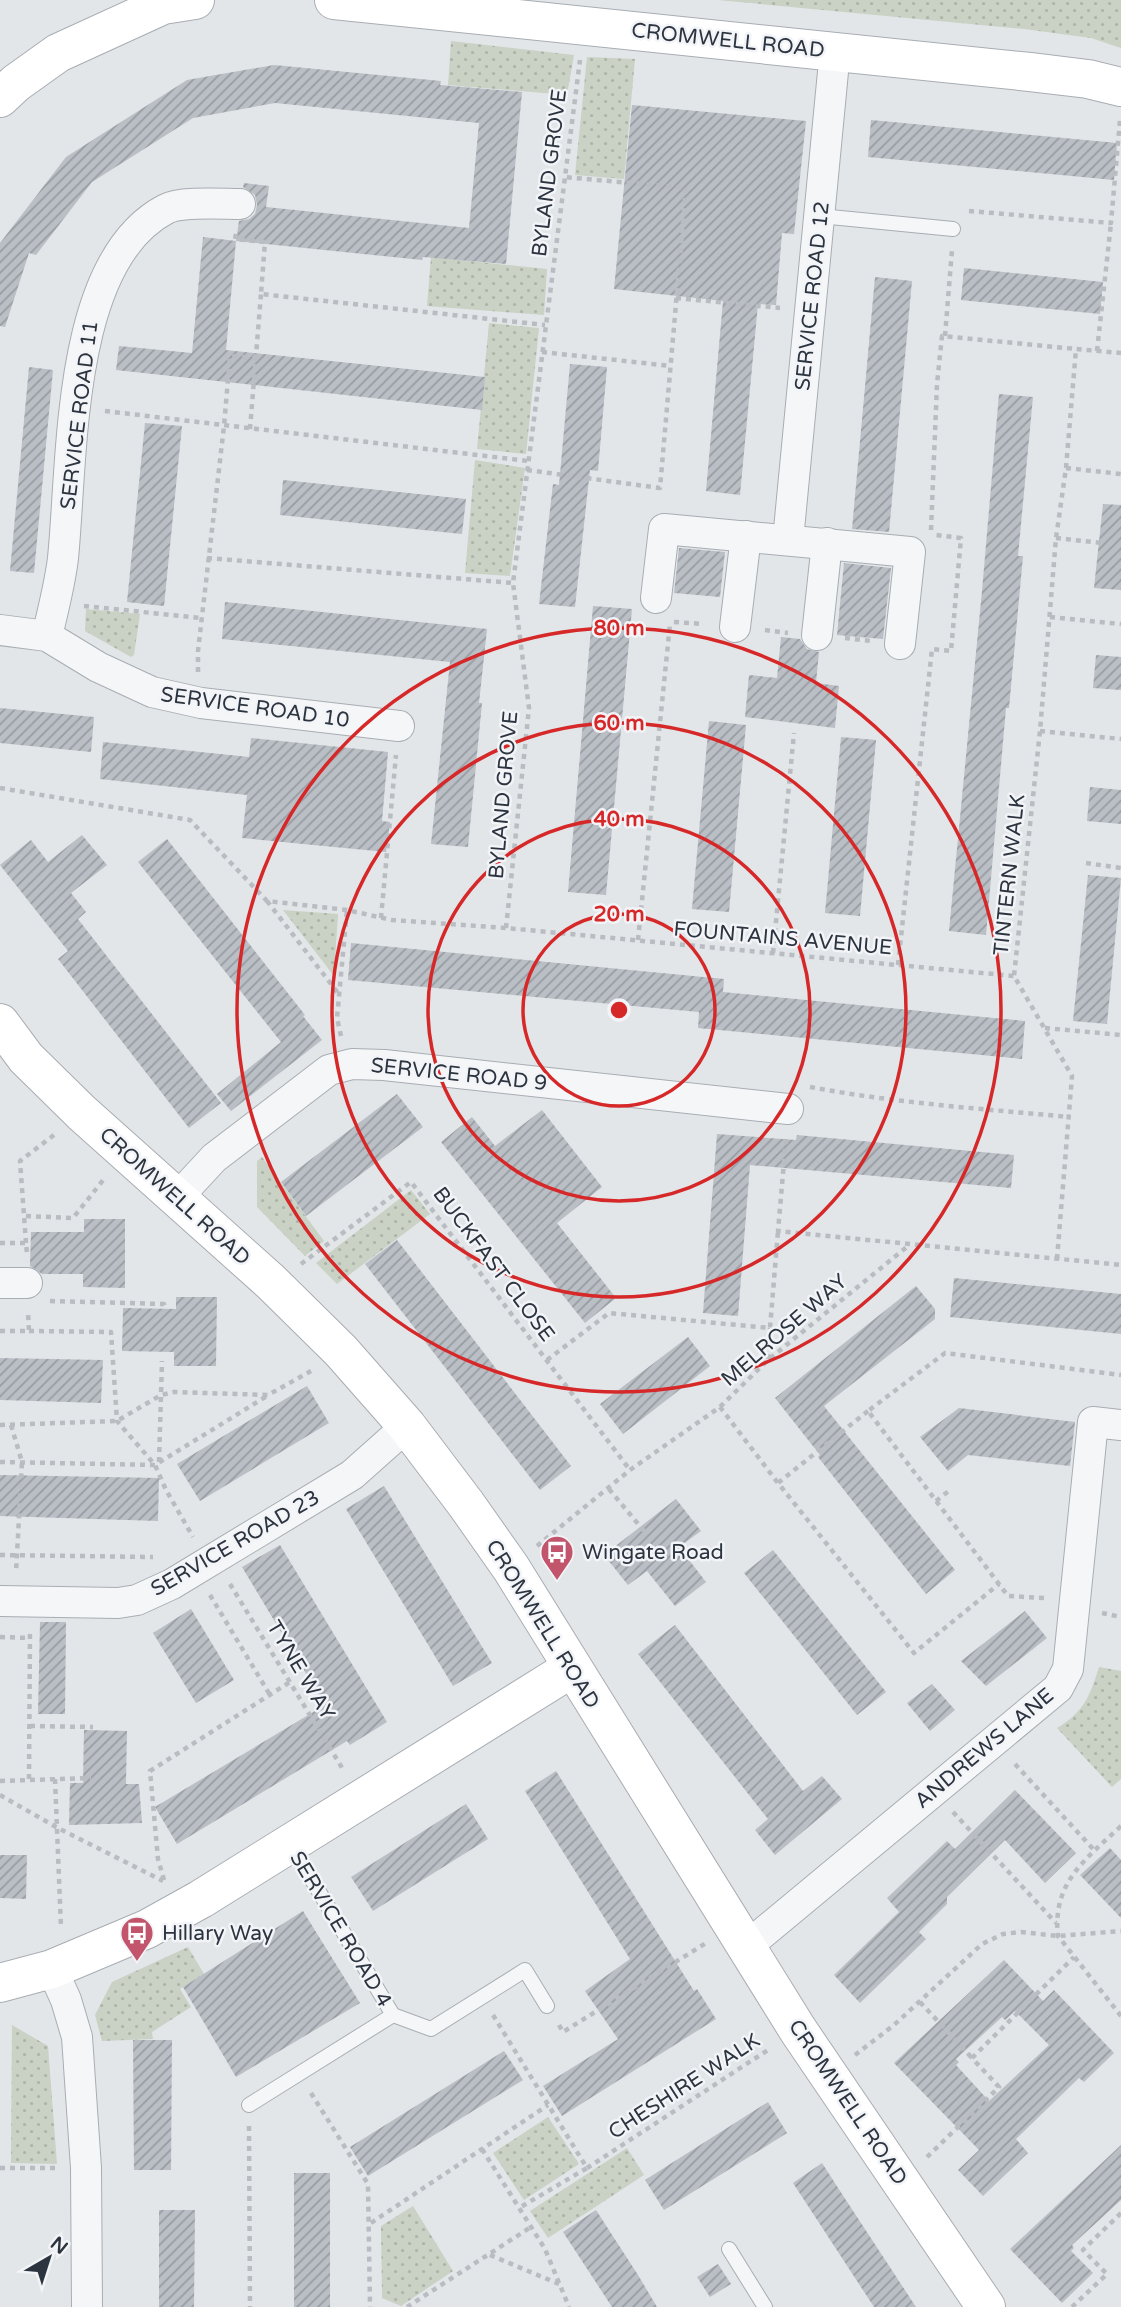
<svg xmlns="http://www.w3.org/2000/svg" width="1121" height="2307" viewBox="0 0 1121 2307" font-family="'Varela Round',sans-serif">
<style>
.grass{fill:url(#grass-dots)}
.building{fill:url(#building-hatch);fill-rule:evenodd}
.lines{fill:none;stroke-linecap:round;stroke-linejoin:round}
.lane-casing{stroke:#a8adb3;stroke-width:16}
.street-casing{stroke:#a8adb3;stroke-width:32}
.secondary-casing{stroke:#a8adb3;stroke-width:40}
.path{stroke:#b9bcc1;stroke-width:4.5;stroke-dasharray:5 5;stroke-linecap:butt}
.lane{stroke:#f5f6f8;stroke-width:14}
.street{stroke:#f5f6f8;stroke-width:30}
.secondary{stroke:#fff;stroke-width:38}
.ring{fill:none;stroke:#d62828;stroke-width:3.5}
.labels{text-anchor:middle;stroke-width:5;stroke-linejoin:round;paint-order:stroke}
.street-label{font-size:21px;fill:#2c3440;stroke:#f2f4f7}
.poi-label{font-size:21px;fill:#2c3440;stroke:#f2f4f7;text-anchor:start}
.centre{fill:#d62828;stroke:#f2f4f7;stroke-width:3.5}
.ring-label{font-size:21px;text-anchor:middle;font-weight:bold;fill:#d62828;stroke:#f2f4f7;stroke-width:5;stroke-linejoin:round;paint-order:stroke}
</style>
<defs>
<pattern id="grass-dots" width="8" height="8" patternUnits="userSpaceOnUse" patternTransform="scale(1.75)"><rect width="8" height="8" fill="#c9d2c4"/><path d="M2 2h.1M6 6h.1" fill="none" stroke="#adb5a9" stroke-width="1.8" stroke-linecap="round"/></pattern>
<pattern id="building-hatch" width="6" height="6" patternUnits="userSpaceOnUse" patternTransform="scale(1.75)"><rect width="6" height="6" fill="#babfc6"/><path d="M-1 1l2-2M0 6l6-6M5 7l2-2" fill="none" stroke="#979ca2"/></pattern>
</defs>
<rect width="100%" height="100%" fill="#e2e6e9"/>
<!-- grass -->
<g class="grass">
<path d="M718,0h403v48l-30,-10 -67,-9z"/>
<path d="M451,41l123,14 -7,40 -119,-10z"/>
<path d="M587,57l48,2 -11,120 -49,-4z"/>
<path d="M431,257l116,12 -3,46 -117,-9z"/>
<path d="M489,323l50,5 -13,126 -49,-5z"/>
<path d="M475,460l50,8 -15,108 -45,-3z"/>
<path d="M86,609l54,5 -6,41 -3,2 -46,-26z"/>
<path d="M283,910l55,4 -4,62z"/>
<path d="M262,1157l62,84 -19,15 -48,-49v-46z"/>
<path d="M411,1190l19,24 -93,70 -21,-21z"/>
<path d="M1099,1667l22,4v108l-9,8 -55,-59c27,-16 33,-32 42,-61z"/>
<path d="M188,1947l16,27 -24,15 11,18 -39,25 1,7 -51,2 -7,-26 17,-33z"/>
<path d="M12,2025l36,21 9,118 -46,-1z"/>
<path d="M548,2117l31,47 -55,36 -31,-47z"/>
<path d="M627,2148l17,27 -96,63 -18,-27z"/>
<path d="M413,2206l40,65 -52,35 -19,-8 -1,-72z"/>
</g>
<!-- building -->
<g class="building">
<path d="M274,65l167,16 -1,4 82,7 -16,172 -83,-7 -1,3 -186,-19 3,-20 10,-2 6,-5 2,-9 -2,-10 -12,-8 1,-4 25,3 -3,21 203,21 10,-105 -204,-20 -82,15 -101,64 -56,73 -7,-2 -24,74 -5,-1v-83l66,-86 121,-77z"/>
<path d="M632,105l174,16 -12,113 -12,-1 -6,72 -18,-1 -18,191 -34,-4 17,-190 -109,-12z"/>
<path d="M871,120l246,23 -3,37 -246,-23z"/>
<path d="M203,237l33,4 -10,109 259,27 -3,33 -366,-40 3,-24 73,7z"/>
<path d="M964,268l139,14 -3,32 -139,-14z"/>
<path d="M875,277l37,4 -23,251 -37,-3z"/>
<path d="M570,364l37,3 -9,104 -8,-1 -15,137 -36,-3 14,-120 6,1z"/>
<path d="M29,367l24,3 -19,203 -24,-2z"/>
<path d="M999,394l34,3 -15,159h5l-14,152h-3l-20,227 -37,-4 33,-340z"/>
<path d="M145,423l37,3 -18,180 -37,-4z"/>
<path d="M283,480l183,19 -4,35 -182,-19z"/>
<path d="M1103,504l18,1v85l-27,-2z"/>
<path d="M679,548l46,4 -5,45 -46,-4z"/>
<path d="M844,563l47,5 -8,71 -46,-4z"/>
<path d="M225,602l262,27 -8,74h3l-14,144 -37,-3 19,-182 -228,-23z"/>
<path d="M593,606l39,3 -26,286 -38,-3z"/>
<path d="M781,637l19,2 7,10 12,3 -3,31 23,3 -4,42 -90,-11 4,-42 28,3z"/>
<path d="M1096,655l25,2v33l-28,-2z"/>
<path d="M0,708l94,9 -3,35 -91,-9z"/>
<path d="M709,721l37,4 -17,187 -37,-3z"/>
<path d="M841,737l35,3 -16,176 -35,-3z"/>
<path d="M251,738l137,14 -6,69 8,1 -4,30 -144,-14 5,-43 -147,-16 3,-37 146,15z"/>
<path d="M1090,787l31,3v34l-34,-3z"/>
<path d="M82,835l25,30 -36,28 15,19 -8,7 143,184 -32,25 -131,-169 10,-8 -68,-86 31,-25 17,22z"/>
<path d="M167,839l138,176 -2,1 19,24 -91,71 -14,-17 64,-52 -143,-180z"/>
<path d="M1088,875l33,3 -14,146 -34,-3z"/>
<path d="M351,943l373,36 -1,13 302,29 -3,38 -324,-31 1,-16 -351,-32z"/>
<path d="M397,1094l26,33 -117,89 -25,-34z"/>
<path d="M542,1110l60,77 -45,36 59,75 -31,25 -144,-181 31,-25 23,29z"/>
<path d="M717,1134l79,6 1,-5 217,20 -3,33 -261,-23 -12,151 -35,-3z"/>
<path d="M84,1219h41v69l-42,-1v-13h-41l-12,-8 1,-34h53z"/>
<path d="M397,1240l174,226 -31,24 -175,-226z"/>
<path d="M954,1278l167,16v40l-171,-17z"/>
<path d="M916,1286l19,23v10l-111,87 131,164 -29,24 -108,-137 2,-2 -45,-57z"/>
<path d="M176,1297h41l-1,69h-42v-14l-52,-1 1,-43 53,1z"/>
<path d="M688,1337l22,29 -87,68 -23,-30z"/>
<path d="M0,1358l103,2 -2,43 -101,-3z"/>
<path d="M307,1386l22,37 -129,78 -23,-37z"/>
<path d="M959,1408l116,14 -5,44 -102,-11 -20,16 -28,-34z"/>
<path d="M0,1475l159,3 -1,43 -158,-5z"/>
<path d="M384,1486l108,177 -39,23 -107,-177z"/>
<path d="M676,1499l25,32 -22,16 27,35 -31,24 -28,-35 -19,14 -24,-30z"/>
<path d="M280,1545l107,177 -37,23 -3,-4 -170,103 -22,-37 170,-102 -83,-138z"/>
<path d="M773,1550l113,142 -29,23 -113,-142z"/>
<path d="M191,1609l43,71 -38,23 -43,-70z"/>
<path d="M1025,1611l22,27 -61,48 -25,-25z"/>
<path d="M40,1622h26l-1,92h-27z"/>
<path d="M675,1625l128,166 19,-15 20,23 -67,56 -20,-25 13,-11 -130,-165z"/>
<path d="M932,1684l23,26 -25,21 -23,-28z"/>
<path d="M84,1730l43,1 -1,53h13l3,39 -73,2 1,-42h13z"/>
<path d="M556,1771l138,220 3,-2 19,30 -154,97 -19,-30 75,-47 -33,-48 45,-32 -105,-168z"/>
<path d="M1015,1790l61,63 -31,30 -40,-43 -58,57v7l-28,28 7,7 -66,64 -26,-28 65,-63 -12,-14 60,-57 8,8z"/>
<path d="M466,1804l22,35 -115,72 -22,-34z"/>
<path d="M1110,1848l11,12v58l-41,-43z"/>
<path d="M0,1855h27l-1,44 -26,-1z"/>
<path d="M303,1911l57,92 -124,74 -53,-90z"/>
<path d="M1004,1960l39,41 11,-11 60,63 -30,29 -5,-4 -63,61 12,14 -45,43 -25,-26 21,-20 -85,-87zM1015,2011l34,34 -60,56 -33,-36 3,-3 -3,-3 46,-42 3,3z"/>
<path d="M133,2040h39l-1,130h-37z"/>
<path d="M504,2051l19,29 -155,96 -18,-29z"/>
<path d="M768,2102l19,31 -123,77 -19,-30z"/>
<path d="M1121,2145v55l-49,45 2,3 -3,3 22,22 -31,30 -52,-54z"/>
<path d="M822,2163l20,31 74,113h-42l-81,-124z"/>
<rect x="294" y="2173" width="36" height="134"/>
<path d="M159,2210h36l-1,97h-35z"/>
<path d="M596,2210l42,65 19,32h-45l-49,-75z"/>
<path d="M718,2264l13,20 -21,13 -13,-20z"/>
</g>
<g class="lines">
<defs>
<g id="lane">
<path d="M820,216l133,13"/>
<path d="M291,1845l102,170 38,14 94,-59 22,36"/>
<path d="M249,2105l144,-90"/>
<path d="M729,2249l36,58"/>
</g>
<g id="street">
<path d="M788,540l47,-489"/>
<path d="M656,598l8,-69 246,23 -10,92"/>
<path d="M735,627l11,-91"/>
<path d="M0,630l47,6 51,31 54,25 49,11 198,23"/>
<path d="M817,635l10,-92"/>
<path d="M47,636c6,-26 13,-52 16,-78 10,-99 3,-297 103,-349 15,-8 56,-5 74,-5"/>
<path d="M177,1198l37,-40 115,-88 23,-6 32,1 404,44"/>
<path d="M0,1283h27"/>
<path d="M0,1601l118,2 19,-3 35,-16 180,-109 55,-49"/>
<path d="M746,1947l312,-259 10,-19 25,-247 28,3"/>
<path d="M52,1969l14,31 11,37 9,131 1,139"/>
</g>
<g id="secondary">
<path d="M334,0l696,72 58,7 33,8"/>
<path d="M0,98l16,-15 42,-30 105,-48 32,-5"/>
<path d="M0,1023l26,35 56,55 189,169 70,69 66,75 59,78 45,64 287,462 188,277"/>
<path d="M0,1983l52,-14 95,-40 54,-30 371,-231"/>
</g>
</defs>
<!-- lane casing -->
<use href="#lane" class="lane-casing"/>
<!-- street casing -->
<use href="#street" class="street-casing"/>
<!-- secondary casing -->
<use href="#secondary" class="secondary-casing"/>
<!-- path -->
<g class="path">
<path d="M969,211l142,12 9,-103"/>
<path d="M236,234l-1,5 30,3 -4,52 284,31"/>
<path d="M676,298l104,10"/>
<path d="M945,336l7,-86"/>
<path d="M1097,351l14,-128"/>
<path d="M542,352l129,14"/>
<path d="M105,411l423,50"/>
<path d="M250,429l11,-135"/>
<path d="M1066,468l55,6"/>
<path d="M527,470l133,18 26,-300 -122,-11"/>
<path d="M931,530l6,-146 5,-48 134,13"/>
<path d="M1056,538l46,5"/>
<path d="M207,558l306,25"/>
<path d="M84,606l117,12"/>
<path d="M1050,617l71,7"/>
<path d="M674,622l30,2"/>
<path d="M765,630l23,3"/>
<path d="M845,638l26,3"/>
<path d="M198,672v-21l26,-225 6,-70 26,2"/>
<path d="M1040,731l81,8"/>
<path d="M0,788l190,32 77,81 80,9 45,10 114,8 508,48"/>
<path d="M1086,863l35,5"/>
<path d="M267,901l71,92"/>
<path d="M381,918l15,-163"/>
<path d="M506,928l23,-220 -16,-125 67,-523"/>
<path d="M638,940l32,-316"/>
<path d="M773,953l21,-220"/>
<path d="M898,965l34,-316 19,2 10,-113 -25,-3"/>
<path d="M1045,1028l76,7"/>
<path d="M341,1036l-4,-18 10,-108"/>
<path d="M810,1087c86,16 173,22 260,30"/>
<path d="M786,1139l-8,92 343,34"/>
<path d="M26,1216l47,2 31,-39"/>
<path d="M0,1243h26l1,11"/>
<path d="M26,1243l-6,-82 34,-26"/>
<path d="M1057,1259l15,-183 -58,-100 26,-245 16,-193 10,-70 10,-119 45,4"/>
<path d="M301,1264l110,-82 219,288"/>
<path d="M50,1301l114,3v8"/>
<path d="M0,1331h29l-1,-19"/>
<path d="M29,1331l82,1 6,89 38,44 11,25 27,47"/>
<path d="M768,1359l2,-31"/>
<path d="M547,1360l62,-47 161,15 8,-97"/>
<path d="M720,1407l58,76"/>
<path d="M868,1411l-90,72 136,170 85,-69"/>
<path d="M0,1425l117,-4 44,-26 13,-3 94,3 43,-24"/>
<path d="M11,1425l11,37 -6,111"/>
<path d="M0,1462l155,3 112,-69"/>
<path d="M159,1462l3,-101"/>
<path d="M609,1489l35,42"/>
<path d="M936,1501l14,-11"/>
<path d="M537,1546l93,-76 90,-63 48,-47 140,-114"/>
<path d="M0,1555l153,2"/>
<path d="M230,1584l114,187"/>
<path d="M210,1595l60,100"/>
<path d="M1044,1598l-36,-2 -140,-185 77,-58 176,22"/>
<path d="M1102,1613l19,4"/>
<path d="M0,1637l30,1"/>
<path d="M30,1726l63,1"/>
<path d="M1015,1764l80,87"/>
<path d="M29,1779l1,-149"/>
<path d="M55,1779l6,149"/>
<path d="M0,1781l91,-3"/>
<path d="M0,1795l56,32 107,54"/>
<path d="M953,1812l103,111"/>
<path d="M1121,1826c-35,33 -69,56 -63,110l63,80"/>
<path d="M164,1880l-6,-21 -8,-88 140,-89"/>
<path d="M920,2002l52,56"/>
<path d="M493,2015l94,153 -68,40"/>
<path d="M559,2025l4,7 143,-89"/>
<path d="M855,2055l39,-30 88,-81 21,-10 18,-2 37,4 63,-5"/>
<path d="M311,2093l57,91 2,123"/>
<path d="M249,2126l1,181"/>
<path d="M482,2149l63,100 24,58"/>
<path d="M927,2157l72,-70 -27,-29 102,-101"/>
<path d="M0,2168h55"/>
<path d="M587,2168l184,-120"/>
<path d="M371,2223l177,-118"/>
<path d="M490,2255l69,29"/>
<path d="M407,2307l124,-80"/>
<path d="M1072,2307l35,-33 -24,-24 38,-37"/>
</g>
<!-- lane -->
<use href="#lane" class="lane"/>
<!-- street -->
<use href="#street" class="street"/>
<!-- secondary -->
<use href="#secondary" class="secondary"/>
</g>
<!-- distance rings -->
<g class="ring">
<circle cx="619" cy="1010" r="96"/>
<circle cx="619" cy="1010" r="191"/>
<circle cx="619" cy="1010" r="287"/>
<circle cx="619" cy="1010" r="382"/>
</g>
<!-- icons -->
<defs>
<symbol id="bus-pin" viewBox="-11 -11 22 30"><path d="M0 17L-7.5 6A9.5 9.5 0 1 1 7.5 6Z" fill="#c2546b" stroke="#f2f4f7"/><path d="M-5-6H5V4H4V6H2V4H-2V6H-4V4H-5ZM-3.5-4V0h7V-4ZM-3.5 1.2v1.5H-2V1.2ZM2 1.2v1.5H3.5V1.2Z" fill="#fff"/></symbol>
</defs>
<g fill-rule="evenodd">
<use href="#bus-pin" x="538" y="1533" width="38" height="52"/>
<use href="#bus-pin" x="118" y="1914" width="38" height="52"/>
</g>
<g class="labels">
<!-- street labels -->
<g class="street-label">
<text transform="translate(728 40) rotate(6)" y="7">CROMWELL ROAD</text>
<text transform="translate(549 173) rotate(-83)" y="7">BYLAND GROVE</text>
<text transform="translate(812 296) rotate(-84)" y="7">SERVICE ROAD 12</text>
<text transform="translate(79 415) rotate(-83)" y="7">SERVICE ROAD 11</text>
<text transform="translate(255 707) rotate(8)" y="7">SERVICE ROAD 10</text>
<text transform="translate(503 795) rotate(-85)" y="7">BYLAND GROVE</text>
<text transform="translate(1009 875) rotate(-84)" y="7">TINTERN WALK</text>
<text transform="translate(783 938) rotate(5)" y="7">FOUNTAINS AVENUE</text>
<text transform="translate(459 1074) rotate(6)" y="7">SERVICE ROAD 9</text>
<text transform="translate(175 1196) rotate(42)" y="7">CROMWELL ROAD</text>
<text transform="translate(494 1264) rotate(53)" y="7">BUCKFAST CLOSE</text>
<text transform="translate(784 1330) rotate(-41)" y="7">MELROSE WAY</text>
<text transform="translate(235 1543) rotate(-30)" y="7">SERVICE ROAD 23</text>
<text transform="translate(543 1624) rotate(58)" y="7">CROMWELL ROAD</text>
<text transform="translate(301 1670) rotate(59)" y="7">TYNE WAY</text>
<text transform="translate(984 1748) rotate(-40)" y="7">ANDREWS LANE</text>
<text transform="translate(341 1929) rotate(59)" y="7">SERVICE ROAD 4</text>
<text transform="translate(684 2086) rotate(-33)" y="7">CHESHIRE WALK</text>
<text transform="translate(848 2102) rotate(56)" y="7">CROMWELL ROAD</text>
</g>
<!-- poi labels -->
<g class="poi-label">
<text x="582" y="1559">Wingate Road</text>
<text x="162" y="1940">Hillary Way</text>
</g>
</g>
<circle cx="619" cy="1010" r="10" class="centre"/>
<g class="ring-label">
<text x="619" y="635">80 m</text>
<text x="619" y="730">60 m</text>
<text x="619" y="826">40 m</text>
<text x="619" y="921">20 m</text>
</g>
<!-- north arrow -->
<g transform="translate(49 2258) rotate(39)" stroke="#f2f4f7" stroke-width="5" paint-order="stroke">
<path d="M0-5L12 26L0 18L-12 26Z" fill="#2c3440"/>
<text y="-10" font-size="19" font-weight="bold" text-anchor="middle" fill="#2c3440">N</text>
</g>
</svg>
